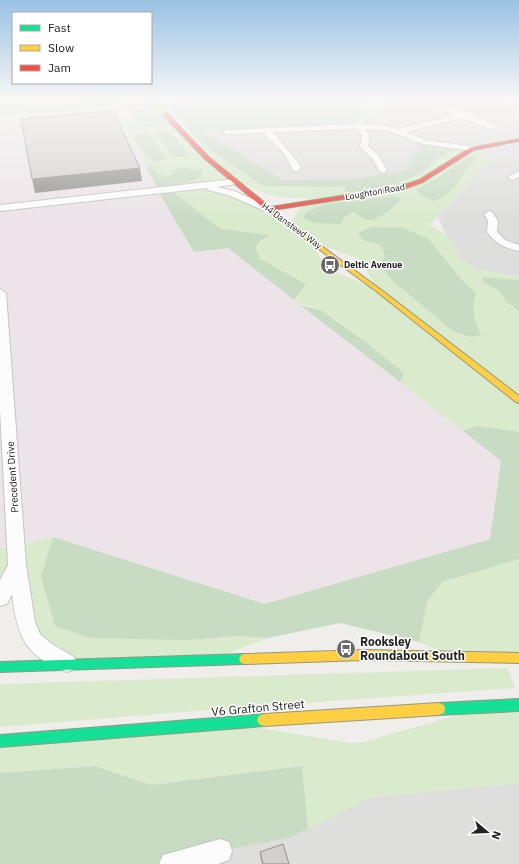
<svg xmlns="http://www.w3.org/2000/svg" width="519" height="864" viewBox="0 0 519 864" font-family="'IBM Plex Sans',sans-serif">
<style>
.residential{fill:#dededc}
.industrial{fill:#ece4e8}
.grass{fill:#d9eacd;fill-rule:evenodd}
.forest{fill:#c8dbc3}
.park{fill:#dbf2de}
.pitch{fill:#bae2d6}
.parking{fill:#e0dfde}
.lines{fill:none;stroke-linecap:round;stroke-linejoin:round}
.stream{fill:#c2d6df;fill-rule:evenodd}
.street-casing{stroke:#c5c5c3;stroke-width:2}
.fast-casing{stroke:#949884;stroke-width:2}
.slow-casing{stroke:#949884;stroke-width:2}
.jam-casing{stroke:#949884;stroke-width:2}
.street{fill:#fdfcfc;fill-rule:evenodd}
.fast{fill:#16e098;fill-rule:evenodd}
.slow{fill:#ffcf43;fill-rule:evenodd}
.jam{fill:#f24e42;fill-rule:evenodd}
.rail{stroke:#ccc;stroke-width:1.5;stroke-dasharray:4.5 4.5;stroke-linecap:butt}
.slow-bridge-casing{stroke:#949884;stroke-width:6;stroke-linecap:butt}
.slow-bridge{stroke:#ffcf43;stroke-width:5}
.wall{fill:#b5b3b1}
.shaded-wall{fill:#939290}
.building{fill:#d2d0ce;stroke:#939290}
.labels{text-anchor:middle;stroke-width:3;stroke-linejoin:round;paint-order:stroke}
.far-street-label{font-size:9px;fill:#222;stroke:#fff}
.far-poi-label{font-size:9px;font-weight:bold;fill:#222;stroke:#fff;text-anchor:start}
.street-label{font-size:10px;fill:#222;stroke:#fff}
.near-poi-label{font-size:12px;font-weight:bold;fill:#222;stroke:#fff;text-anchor:start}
.near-street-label{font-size:12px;fill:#222;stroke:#fff}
</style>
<rect width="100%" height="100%" fill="#efeeeb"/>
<!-- residential -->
<g class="residential">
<path d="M388,100h131v177l-42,-7 -18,-12 -4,-12 -9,-11 -8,-19 54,-58 -9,-6 -77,19 -46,7 -79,2 -79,-49 74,-5 82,-2 22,-12z"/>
<path d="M519,783v81h-347l48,-13 70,-13 81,-41z"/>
</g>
<!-- industrial -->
<path class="industrial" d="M119,118l6,7 32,62 71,61 273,213 -11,78 -225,65 -212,-67 -53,11v-419l30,-5z"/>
<!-- grass -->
<g class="grass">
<path d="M131,118l8,6 37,2 58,56 -34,4 31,7 58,32 12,-18 94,-17c-45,4 -113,20 -152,-7 -20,-14 -37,-33 -54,-50l3,-1 11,12 60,42 84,1 -3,2 17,3 40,-10 21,-9 12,-12 25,-15 24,6 9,6 -63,67 17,10 9,11 4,12 18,12 42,7v3l-36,-3 19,17 12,15 5,3v121l-3,-2 -40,-5 -13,5 -63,-49 4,-9c-26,-21 -52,-45 -82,-62 -9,-6 -19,-4 -28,-11l12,-16 -46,-25 -5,-11 5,-7 10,-6 -50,-5 -50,-41 -12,2 -1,-4 31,-4 13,-7 -30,-4 -5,5 -7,-3 -7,-8 -6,1 -24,-48zM326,204l68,3 -27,13 -13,-8 -10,5zM430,239l32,41 14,13 -4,13 4,18 -56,-22 -26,-20 -13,-37zM311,241l50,19 16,29 -51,-20z"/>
<path d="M53,537l-12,39 148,64 49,-4 30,2 -56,21 -144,5 -36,-25 -15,-74 -17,34v-50z"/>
<path d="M519,559v99h-65l-35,-16 8,-40 15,-20z"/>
<path d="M508,668l7,20 -284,20 -231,19v-43z"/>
<path d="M519,705v78l-148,14 -63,32 -6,-63 -151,19 -56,-19 -95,7v-32l228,-18 123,20h9l126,-36z"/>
</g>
<!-- forest -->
<g class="forest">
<path d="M80,100h40l3,5 -123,12v-6l81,-9z"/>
<path d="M222,100h141l-5,24 -82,2 -73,5 79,49 78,-2 46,-7 17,-29 36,4 -25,15 -12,12 -21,9 -40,10h-17l2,-5 -83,-1 -60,-42 -36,-38z"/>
<path d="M158,108l18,18c-25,2 -32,5 -49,-16z"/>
<path d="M156,131l15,1 19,25h-16l-17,-21z"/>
<path d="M144,132l5,1 16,26 -10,3 -10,-6 -11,-19 4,-4z"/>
<path d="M469,156h9c-17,16 -20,37 -44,45l-14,-6 -4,-5 24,-14z"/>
<path d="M152,166l7,8 7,3 13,-9 23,2v6l-14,7 -31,4 -11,-20z"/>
<path d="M170,189l50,40 50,6 -10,6 -5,7 5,11 46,25 -12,16 -66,-52 -34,4 -36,-61z"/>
<path d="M396,196l5,3c-7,8 -22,22 -34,21 -4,-1 -9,-5 -13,-8l-10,5 -3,7 -26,-1 -11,-5 2,-6 20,-8z"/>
<path d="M372,227l31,1 26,11 33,41 14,13c-5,17 -2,26 5,42l-10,2 -18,-6 -59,-49 -14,-17 5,-9 -4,-11 -18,-5 -5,-7z"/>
<path d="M483,277l36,3v32l-12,-10 -9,-12 -16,-8z"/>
<path d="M300,305l21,5 45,32 38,31 -4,9z"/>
<path d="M476,426l40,5 3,2v126l-77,23 -15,20 -8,40 -79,-19 -72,15 -30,-2 -49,4 -98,-2 -36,-12 -14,-50 12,-39 212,67 225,-65 11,-78 -38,-30z"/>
<path d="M95,766l56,19 151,-19 6,63 -18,9 -70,13 -48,13h-172v-91z"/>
</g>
<!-- park -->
<path class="park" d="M363,100h25l-8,12 -22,12z"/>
<!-- pitch -->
<path class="pitch" d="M0,100h80l1,2 -81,9z"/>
<!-- parking -->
<path class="parking" d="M23,100h57l1,2 -50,6z"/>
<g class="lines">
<!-- stream -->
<path class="stream" d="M352,100h2l15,23h-2z"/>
<defs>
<g id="street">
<path d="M507,100l12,1v5l-12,-4z"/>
<path d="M434,103c8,-1 57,18 63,24l-7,2 -28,-11 -56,14 19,8 50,7 1,2 -4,2 -49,-7 -37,-14 -21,-1 5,8 -2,9 10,9 9,15 -4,3 -3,-1 -8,-14 -12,-11 2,-10 -4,-8 -85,3 28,34 -2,5h-6c-3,-8 -8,-17 -15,-24 -5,-5 -10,-7 -13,-14l-38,1 -4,-2 4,-2 133,-6 28,2 10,3 58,-14 -22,-8z"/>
<path d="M519,171v6l-7,3 -4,-3z"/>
<path d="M234,179l5,3 -2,2 -20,3 17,4 37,16 2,2 -2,2h-6l-37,-16 -20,-5 -1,-2 -207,23v-6z"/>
<path d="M489,211l3,1 6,9 -1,11 8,8 14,5v6c-14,-3 -23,-7 -32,-19l1,-11 -4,-7z"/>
<path d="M0,289l6,4 20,272 9,57 5,12 12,10 22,13 3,6 -3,6 -7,3c-42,-15 -50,-36 -55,-78l-5,10 -7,2v-26l8,-15 -8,-156z"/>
<path d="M220,839l9,3 3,9 -3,9 -11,4h-59l4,-9z"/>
</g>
<g id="fast">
<path d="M245,654l4,1 2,4 -2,4 -4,1 -245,8v-10z"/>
<path d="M519,699v12l-80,4 -5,-2 -1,-4 1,-4 5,-2z"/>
<path d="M264,714l5,2 2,4 -2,4 -5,2 -264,21v-12z"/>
</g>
<g id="slow">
<path d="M274,214h4l102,75 139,107v7l-3,-1 -140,-111 -102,-75z"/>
<path d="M364,650l155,3v10l-155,-3 -119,4 -4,-1 -2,-4 2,-4 4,-1z"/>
<path d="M439,703l5,2 1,4 -1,4 -5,2 -175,11 -5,-2 -2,-4 2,-4 5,-2z"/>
</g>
<path id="jam" d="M161,111h4l44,46 61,50 128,-20 21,-7 51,-32 49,-9v2l-45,9 -51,32 -22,8 -128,20 6,5 -3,2 -10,-7 -61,-51 -44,-46z"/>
</defs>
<!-- street casing -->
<use href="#street" class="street-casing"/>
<!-- fast casing -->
<use href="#fast" class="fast-casing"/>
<!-- slow casing -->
<use href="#slow" class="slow-casing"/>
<!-- jam casing -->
<use href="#jam" class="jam-casing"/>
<!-- street -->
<use href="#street" class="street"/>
<!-- fast -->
<use href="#fast" class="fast"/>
<!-- slow -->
<use href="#slow" class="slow"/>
<!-- jam -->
<use href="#jam" class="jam"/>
<!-- rail -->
<g class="rail">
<path d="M52,116l154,-16"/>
<path d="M28,117l30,-3"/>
<path d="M0,122l33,-4"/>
</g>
<defs>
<path id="slow-bridge" d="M151,100l12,12"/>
</defs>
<!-- slow-bridge casing -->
<use href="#slow-bridge" class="slow-bridge-casing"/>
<!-- slow-bridge -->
<use href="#slow-bridge" class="slow-bridge"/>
</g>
<!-- wall -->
<path class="wall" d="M260,852l29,12h-27l-2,-7z"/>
<!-- shaded-wall -->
<path class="shaded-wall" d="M140,168l2,13 -107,12 -3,-14z"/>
<!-- building -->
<g class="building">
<path d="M113,111l27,57 -108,11 -11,-60z"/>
<path d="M283,844l6,20h-26l-3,-12z"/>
</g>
<!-- sky -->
<linearGradient id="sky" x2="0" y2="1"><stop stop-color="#99c2e4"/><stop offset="0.45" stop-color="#f8f7f6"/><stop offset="1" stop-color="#f8f7f6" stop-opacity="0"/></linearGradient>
<rect width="519" height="221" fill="url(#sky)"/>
<!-- icons -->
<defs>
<symbol id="bus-disc" viewBox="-11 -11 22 22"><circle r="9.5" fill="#6a6968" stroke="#fff"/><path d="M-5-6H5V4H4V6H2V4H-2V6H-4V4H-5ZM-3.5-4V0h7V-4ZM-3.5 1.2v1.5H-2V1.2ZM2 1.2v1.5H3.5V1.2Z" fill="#fff"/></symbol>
</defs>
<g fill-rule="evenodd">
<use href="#bus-disc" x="319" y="254" width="22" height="22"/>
<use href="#bus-disc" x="335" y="638" width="22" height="22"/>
</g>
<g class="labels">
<!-- far-street labels -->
<g class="far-street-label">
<text transform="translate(375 192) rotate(-10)" y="3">Loughton Road</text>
<text transform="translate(292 226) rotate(36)" y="3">H4 Dansteed Way</text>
</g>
<!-- far-poi labels -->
<g class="far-poi-label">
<text x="344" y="268">Deltic Avenue</text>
</g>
<!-- street labels -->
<g class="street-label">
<text transform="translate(12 477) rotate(-94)" y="4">Precedent Drive</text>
</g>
<!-- near-poi labels -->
<g class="near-poi-label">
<text x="360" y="646">Rooksley<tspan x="360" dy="14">Roundabout South</tspan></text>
</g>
<!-- near-street labels -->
<g class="near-street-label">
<text transform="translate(258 708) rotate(-5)" y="4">V6 Grafton Street</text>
</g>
</g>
<!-- legend -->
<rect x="12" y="12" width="140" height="72" fill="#ffffff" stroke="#a7a7a7"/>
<rect x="20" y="25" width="20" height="6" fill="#16e098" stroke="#a7a7a7"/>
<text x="48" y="32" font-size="12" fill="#222222">Fast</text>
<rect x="20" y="45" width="20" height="6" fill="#ffcf43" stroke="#a7a7a7"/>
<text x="48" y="52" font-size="12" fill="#222222">Slow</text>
<rect x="20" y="65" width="20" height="6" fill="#f24e42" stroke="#a7a7a7"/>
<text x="48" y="72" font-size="12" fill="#222222">Jam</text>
<!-- north arrow -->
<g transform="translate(487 832) rotate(109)" stroke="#ffffff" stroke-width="3" paint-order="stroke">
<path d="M0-3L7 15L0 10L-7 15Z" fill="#222222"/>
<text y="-6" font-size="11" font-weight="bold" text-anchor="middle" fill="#222222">N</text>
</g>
</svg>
